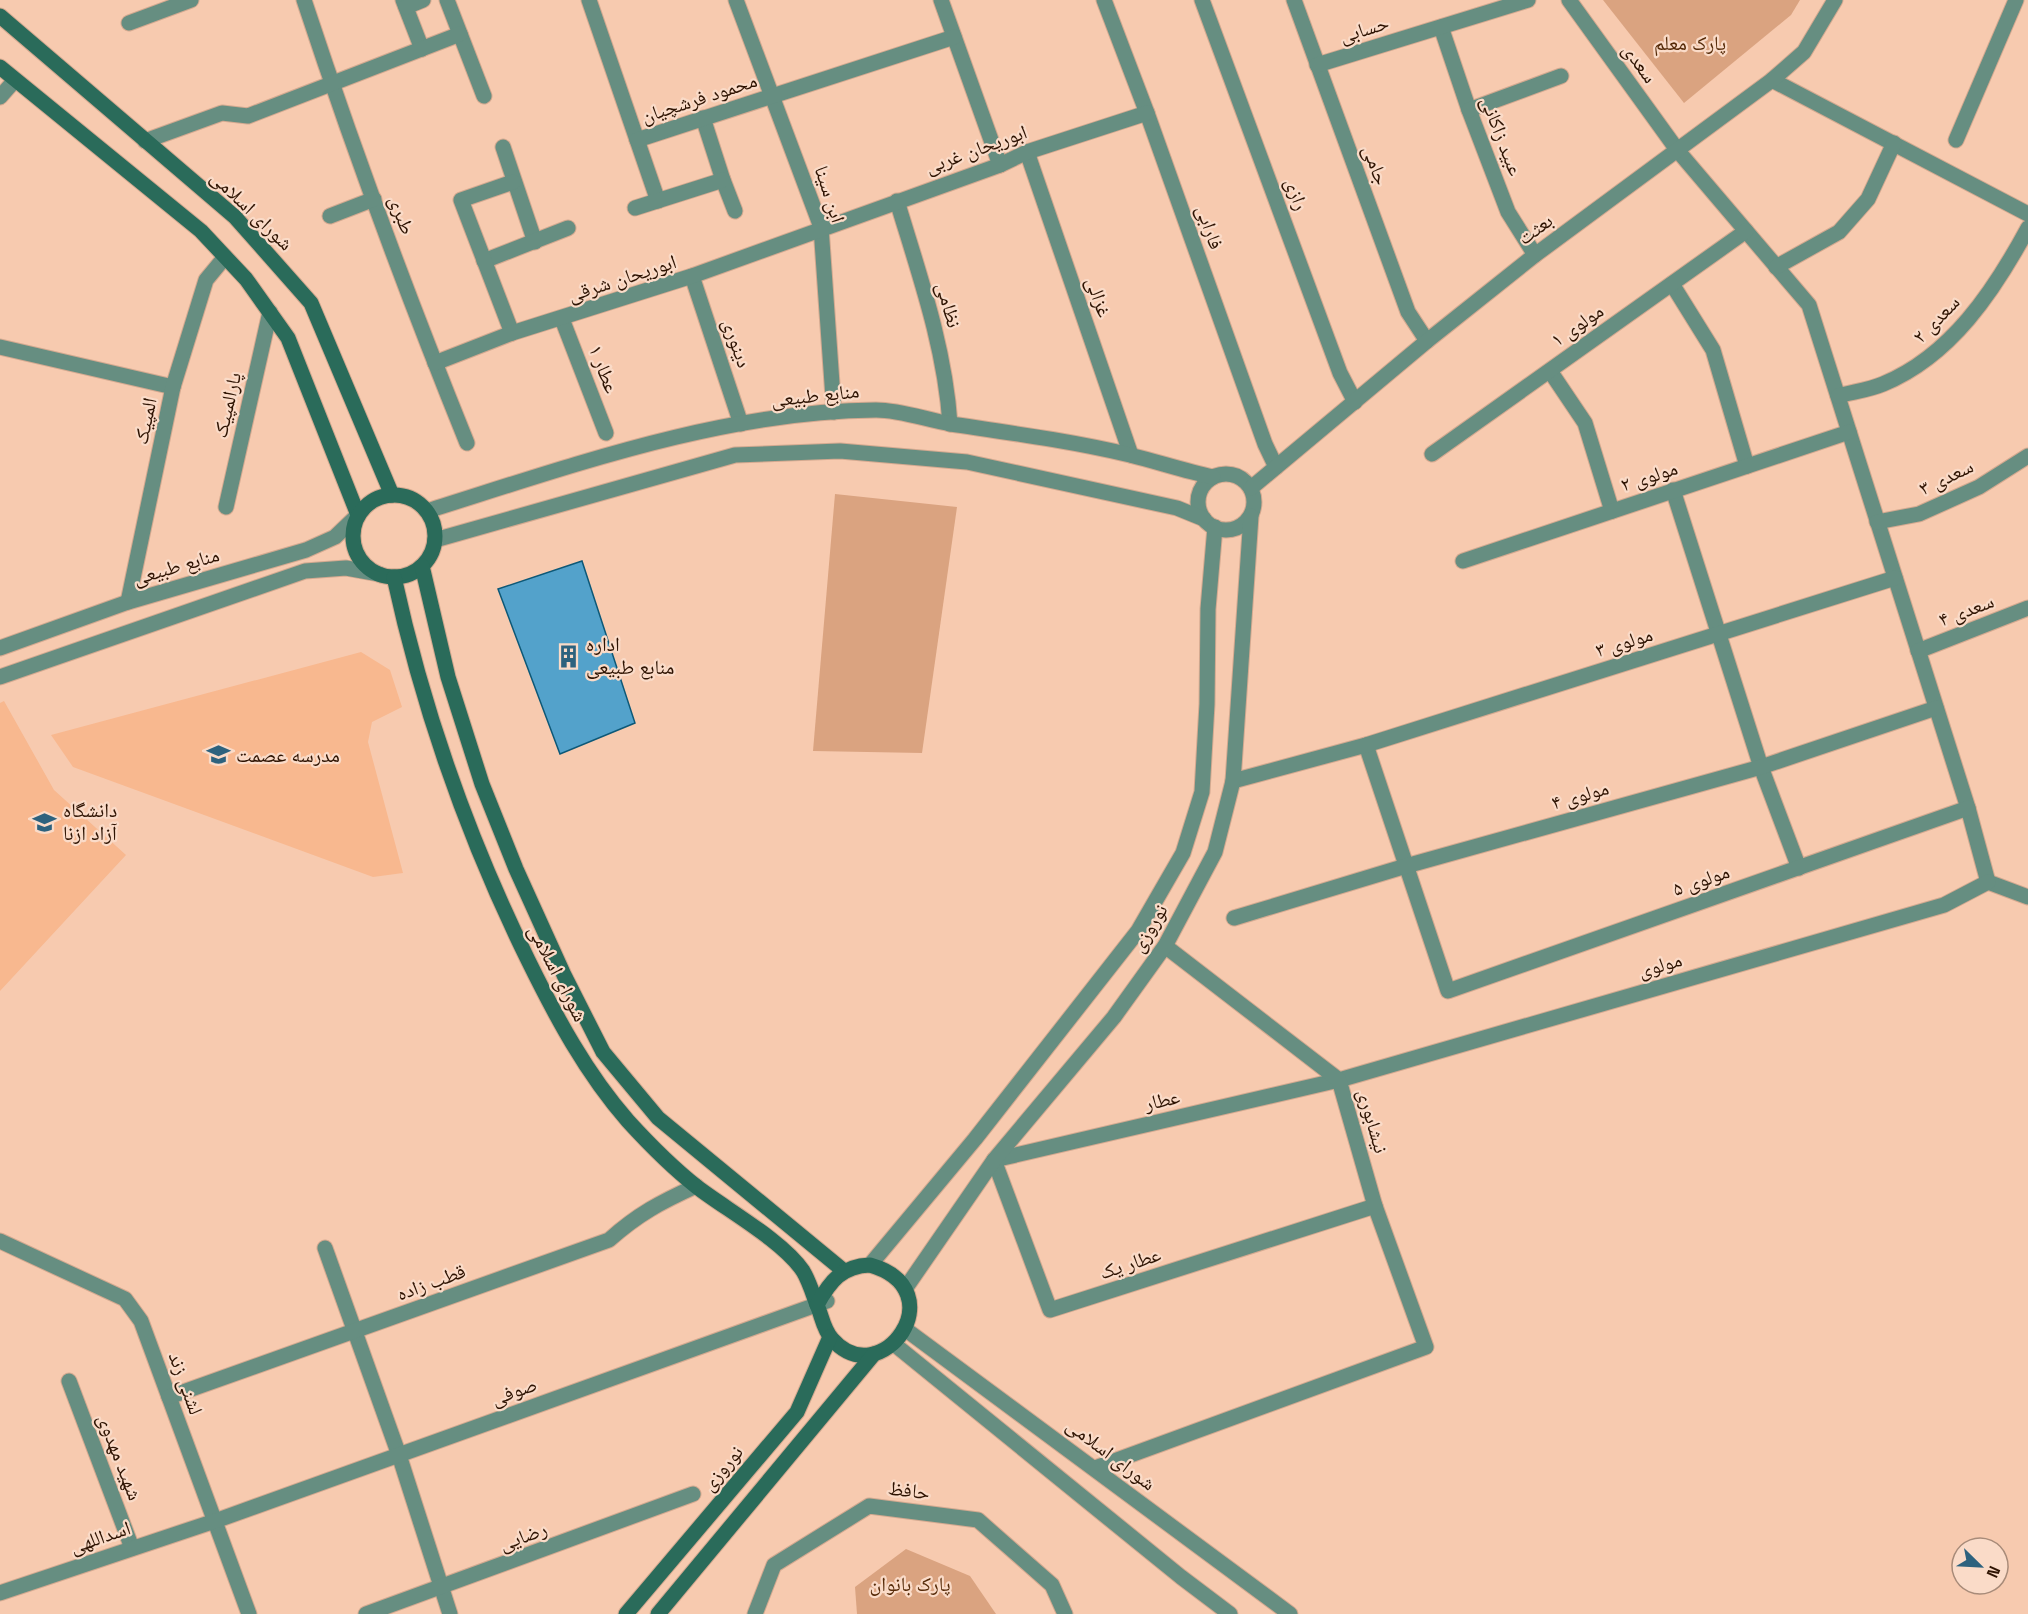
<svg xmlns="http://www.w3.org/2000/svg" width="2028" height="1614" viewBox="0 0 2028 1614" font-family="'Space Grotesk','Noto Naskh Arabic',sans-serif">
<style>
.built{fill:#f8b88f}
.green{fill:#daa380}
.building{fill:#53a2cb;stroke:#0d5877;stroke-width:1.5}
.lines{fill:none;stroke-linecap:round;stroke-linejoin:round}
.minor-casing{stroke:#d3a990;stroke-width:17}
.tertiary-casing{stroke:#d3a990;stroke-width:17}
.secondary-casing{stroke:#d3a990;stroke-width:17}
.minor{stroke:#668e81;stroke-width:15}
.tertiary{stroke:#668e81;stroke-width:15}
.secondary{stroke:#2a6b5a;stroke-width:15}
.labels{text-anchor:middle;stroke-width:4.5;stroke-linejoin:round;paint-order:stroke}
.street-label{font-size:20px;fill:#2e1302;stroke:#fadbc8}
.park-label{font-size:20px;fill:#552a08;stroke:#fadbc8}
.poi-label{font-size:20px;fill:#2e1302;stroke:#fadbc8;text-anchor:start}
</style>
<rect width="100%" height="100%" fill="#f7caaf"/>
<!-- built -->
<g class="built">
<path d="M361,652l29,18 12,37 -30,15 -4,20 35,131 -30,4 -300,-110 -22,-32z"/>
<path d="M4,701l50,89 72,65 -126,136v-288z"/>
</g>
<!-- green -->
<g class="green">
<path d="M1603,0h197l-9,15 -107,88z"/>
<path d="M835,494l122,13 -35,246 -109,-2z"/>
<path d="M906,1549l64,27 26,38h-139l-2,-27z"/>
</g>
<!-- building -->
<path class="building" d="M582,561l53,162 -75,31 -62,-165z"/>
<g class="lines">
<defs>
<g id="minor">
<path d="M304,0c49,149 104,297 163,443"/>
<path d="M403,0l19,49"/>
<path d="M447,0l37,96"/>
<path d="M589,0l69,201"/>
<path d="M736,0l85,227 13,185"/>
<path d="M941,0l59,165"/>
<path d="M1104,0l43,113 118,331 11,23"/>
<path d="M1202,0l138,373 15,29"/>
<path d="M1294,0l114,312 19,29"/>
<path d="M1569,0l109,151 131,154 159,503 20,74"/>
<path d="M406,7l17,-7"/>
<path d="M129,23l62,-23"/>
<path d="M1441,27l28,83 39,102 27,43"/>
<path d="M1317,65l211,-65"/>
<path d="M1772,80l256,134"/>
<path d="M0,97l15,-17"/>
<path d="M1469,110l92,-34"/>
<path d="M703,118l20,62 12,31"/>
<path d="M637,140l317,-103"/>
<path d="M1956,140l60,-140"/>
<path d="M145,141l77,-28 26,3 212,-82"/>
<path d="M503,147l32,95"/>
<path d="M1027,152l104,303"/>
<path d="M897,201c22,73 48,146 53,223"/>
<path d="M635,208l88,-28"/>
<path d="M330,216l44,-17"/>
<path d="M484,261l84,-33"/>
<path d="M1776,267l63,-35 29,-33 26,-56"/>
<path d="M692,276l49,148"/>
<path d="M1672,284l41,66 34,116"/>
<path d="M562,319l44,114"/>
<path d="M512,333l-51,-133 52,-18"/>
<path d="M0,347l173,40"/>
<path d="M435,363l77,-30 180,-57 308,-111 27,-13 120,-39"/>
<path d="M1550,371l35,52 27,88"/>
<path d="M1838,396c14,-4 31,-6 45,-12 68,-28 111,-93 145,-156"/>
<path d="M1432,454l314,-223"/>
<path d="M1673,490l88,277 38,101"/>
<path d="M226,507l44,-195"/>
<path d="M1877,522l42,-8 60,-27 49,-31"/>
<path d="M1463,561l386,-129"/>
<path d="M128,602l45,-215 33,-107 19,-23"/>
<path d="M0,648l128,-46 178,-52 29,-13 23,-22"/>
<path d="M1918,651l110,-43"/>
<path d="M0,677l305,-106 41,-3 33,6"/>
<path d="M1366,745l82,246 520,-183"/>
<path d="M1233,781l133,-36 529,-167"/>
<path d="M1988,882l40,15"/>
<path d="M1234,918l172,-52 355,-99 175,-59"/>
<path d="M1375,1206l-325,104 -56,-150 345,-80 605,-175 44,-23"/>
<path d="M0,1241l125,58 16,22 108,293"/>
<path d="M325,1248l74,207 51,159"/>
<path d="M69,1381l63,167"/>
<path d="M169,1397l440,-157c29,-26 52,-38 87,-54"/>
<path d="M1095,1468l331,-121 -51,-141 -36,-126 -174,-134"/>
<path d="M0,1593l215,-72 612,-220"/>
<path d="M366,1614l327,-120"/>
<path d="M755,1614l19,-49 95,-59 109,14 74,65 13,29"/>
</g>
<g id="tertiary">
<circle cx="1226" cy="502" r="28"/>
<path d="M1251,488l176,-147 108,-86 237,-175 32,-28 31,-52"/>
<path d="M427,511c144,-45 296,-100 449,-101 25,0 51,10 75,14 60,9 120,17 179,31 28,7 55,16 83,22"/>
<path d="M435,540l300,-85 105,-4 127,11 210,46 27,11"/>
<path d="M870,1265l105,-126 163,-208 45,-78 19,-61 5,-88 1,-95 7,-82"/>
<path d="M905,1289l89,-129 120,-143 51,-71 50,-94 18,-71 18,-265"/>
<path d="M905,1329l385,285"/>
<path d="M894,1344l287,233 49,37"/>
</g>
<g id="secondary">
<path d="M0,16l235,201 76,86 81,192"/>
<path d="M0,67l201,164 45,48 42,59 70,177"/>
<circle cx="394" cy="536" r="41"/>
<path d="M422,566l26,111 34,107 34,85 48,106 39,77 55,66 186,153"/>
<path d="M394,577c29,133 74,261 134,383 28,57 58,113 100,161 21,23 45,47 69,66 30,23 86,54 106,84 6,10 10,23 14,34"/>
<path d="M870,1265c87,25 11,130 -38,74 -9,-10 -10,-23 -15,-34 13,-24 25,-39 53,-40z"/>
<path d="M626,1614l171,-202 33,-75"/>
<path d="M658,1614l216,-260"/>
</g>
</defs>
<!-- minor casing -->
<use href="#minor" class="minor-casing"/>
<!-- tertiary casing -->
<use href="#tertiary" class="tertiary-casing"/>
<!-- secondary casing -->
<use href="#secondary" class="secondary-casing"/>
<!-- minor -->
<use href="#minor" class="minor"/>
<!-- tertiary -->
<use href="#tertiary" class="tertiary"/>
<!-- secondary -->
<use href="#secondary" class="secondary"/>
</g>
<!-- icons -->
<defs>
<symbol id="building-bare" viewBox="-9 -9 18 18"><path d="M-4-6H4V6H1V3H-1V6H-4ZM-2.5-4.3h1.7v1.8h-1.7ZM.8-4.3h1.7v1.8H.8ZM-2.5-1h1.7V.8h-1.7ZM.8-1h1.7V.8H.8Z" fill="#2d627e" stroke="#fadbc8" stroke-width="2.5" paint-order="stroke"/></symbol>
<symbol id="school-bare" viewBox="-9 -9 18 18"><path d="M0-5L7-2L0 1L-7-2ZM-4 1L0 2.5L4 1V4Q0 6-4 4Z" fill="#2d627e" stroke="#fadbc8" stroke-width="2.5" paint-order="stroke"/></symbol>
<symbol id="university-bare" viewBox="-9 -9 18 18"><path d="M0-5L7-2L0 1L-7-2ZM-4 1L0 2.5L4 1V4Q0 6-4 4Z" fill="#2d627e" stroke="#fadbc8" stroke-width="2.5" paint-order="stroke"/></symbol>
</defs>
<g fill-rule="evenodd">
<use href="#building-bare" x="552" y="640" width="33" height="33"/>
<use href="#school-bare" x="202" y="738" width="33" height="33"/>
<use href="#university-bare" x="28" y="806" width="33" height="33"/>
</g>
<g class="labels">
<!-- street labels -->
<g class="street-label">
<text transform="translate(1364 29) rotate(-17)" y="7">حسابی</text>
<text transform="translate(1640 63) rotate(54)" y="7">سعدی</text>
<text transform="translate(699 98) rotate(-18)" y="7">محمود فرشچیان</text>
<text transform="translate(1502 136) rotate(69)" y="7">عبید زاکانی</text>
<text transform="translate(976 149) rotate(-20)" y="7">ابوریحان غربی</text>
<text transform="translate(1376 165) rotate(70)" y="7">جامی</text>
<text transform="translate(830 194) rotate(72)" y="7">ابن سینا</text>
<text transform="translate(1297 194) rotate(70)" y="7">رازی</text>
<text transform="translate(252 210) rotate(44)" y="7">شورای اسلامی</text>
<text transform="translate(402 215) rotate(70)" y="7">طبری</text>
<text transform="translate(1210 227) rotate(71)" y="7">فارابی</text>
<text transform="translate(1535 229) rotate(-37)" y="7">بعثت</text>
<text transform="translate(622 278) rotate(-18)" y="7">ابوریحان شرقی</text>
<text transform="translate(1099 297) rotate(71)" y="7">غزالی</text>
<text transform="translate(949 305) rotate(75)" y="7">نظامی</text>
<text transform="translate(1936 319) rotate(-46)" y="7">سعدی ۲</text>
<text transform="translate(1577 325) rotate(-35)" y="7">مولوی ۱</text>
<text transform="translate(737 343) rotate(71)" y="7">دینوری</text>
<text transform="translate(604 369) rotate(69)" y="7">عطار ۱</text>
<text transform="translate(815 395) rotate(-6)" y="7">منابع طبیعی</text>
<text transform="translate(227 405) rotate(-77)" y="7">پارالمپیک</text>
<text transform="translate(145 421) rotate(-78)" y="7">المپیک</text>
<text transform="translate(1649 476) rotate(-18)" y="7">مولوی ۲</text>
<text transform="translate(1946 477) rotate(-26)" y="7">سعدی ۳</text>
<text transform="translate(176 566) rotate(-16)" y="7">منابع طبیعی</text>
<text transform="translate(1966 610) rotate(-21)" y="7">سعدی ۴</text>
<text transform="translate(1624 642) rotate(-17)" y="7">مولوی ۳</text>
<text transform="translate(1580 795) rotate(-16)" y="7">مولوی ۴</text>
<text transform="translate(1701 880) rotate(-19)" y="7">مولوی ۵</text>
<text transform="translate(1149 928) rotate(-59)" y="7">نوروزی</text>
<text transform="translate(1660 965) rotate(-16)" y="7">مولوی</text>
<text transform="translate(558 973) rotate(63)" y="7">شورای اسلامی</text>
<text transform="translate(1162 1100) rotate(-13)" y="7">عطار</text>
<text transform="translate(1373 1121) rotate(74)" y="7">نیشابوری</text>
<text transform="translate(1130 1263) rotate(-18)" y="7">عطار یک</text>
<text transform="translate(431 1282) rotate(-20)" y="7">قطب زاده</text>
<text transform="translate(186 1383) rotate(70)" y="7">لشنی زند</text>
<text transform="translate(514 1391) rotate(-20)" y="7">صوفی</text>
<text transform="translate(1111 1454) rotate(37)" y="7">شورای اسلامی</text>
<text transform="translate(120 1457) rotate(69)" y="7">شهید مهدوی</text>
<text transform="translate(722 1468) rotate(-50)" y="7">نوروزی</text>
<text transform="translate(909 1490) rotate(7)" y="7">حافظ</text>
<text transform="translate(523 1536) rotate(-20)" y="7">رضایی</text>
<text transform="translate(100 1537) rotate(-19)" y="7">اسداللهی</text>
</g>
<!-- park labels -->
<g class="park-label">
<text x="1690" y="50">پارک معلم</text>
<text x="910" y="1591">پارک بانوان</text>
</g>
<!-- poi labels -->
<g class="poi-label">
<text x="586" y="651">اداره<tspan x="586" dy="23">منابع طبیعی</tspan></text>
<text x="236" y="762">مدرسه عصمت</text>
<text x="63" y="817">دانشگاه<tspan x="63" dy="23">آزاد ازنا</tspan></text>
</g>
</g>
<!-- north arrow -->
<g transform="translate(1980 1566) rotate(114)"><circle r="28" fill="#fadbc8" stroke="#a88b79" stroke-width="1.5"/>
<path d="M0-4.5L10 22L0 15L-10 22Z" fill="#2d627e"/>
<text y="-9" font-size="16" font-weight="bold" text-anchor="middle" fill="#2e1302">N</text>
</g>
</svg>
